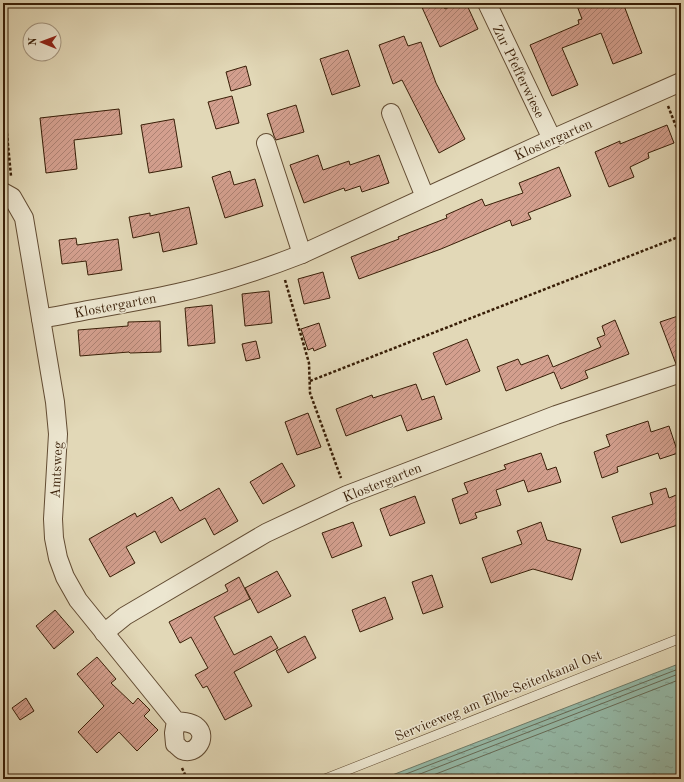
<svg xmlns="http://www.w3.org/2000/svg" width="684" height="782" viewBox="0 0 684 782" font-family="'Old Standard TT',serif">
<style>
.water{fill:url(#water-ripples);stroke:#707c69}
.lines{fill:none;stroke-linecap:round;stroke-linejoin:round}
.shore{stroke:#666c58;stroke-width:1}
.building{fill:url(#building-hatch);stroke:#381e07}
.service-casing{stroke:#624c33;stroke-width:10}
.minor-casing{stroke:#624c33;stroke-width:20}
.path{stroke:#381e07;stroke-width:2.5;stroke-dasharray:3 2;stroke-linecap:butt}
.service{stroke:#ece6d0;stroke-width:9}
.minor{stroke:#ece6d0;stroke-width:18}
.labels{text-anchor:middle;stroke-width:3;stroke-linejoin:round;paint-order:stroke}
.street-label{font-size:14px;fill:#381e07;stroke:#ece6d0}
</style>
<defs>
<pattern id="water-ripples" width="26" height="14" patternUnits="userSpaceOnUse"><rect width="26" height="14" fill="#95bbaa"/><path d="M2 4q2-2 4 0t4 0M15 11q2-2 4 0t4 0" fill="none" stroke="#81a091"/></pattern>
<pattern id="building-hatch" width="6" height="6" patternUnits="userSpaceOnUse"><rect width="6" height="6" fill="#d39f8e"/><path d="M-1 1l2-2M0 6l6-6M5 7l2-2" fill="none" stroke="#ac8172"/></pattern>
</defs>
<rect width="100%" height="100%" fill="#e2d8b7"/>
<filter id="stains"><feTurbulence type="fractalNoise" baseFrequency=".005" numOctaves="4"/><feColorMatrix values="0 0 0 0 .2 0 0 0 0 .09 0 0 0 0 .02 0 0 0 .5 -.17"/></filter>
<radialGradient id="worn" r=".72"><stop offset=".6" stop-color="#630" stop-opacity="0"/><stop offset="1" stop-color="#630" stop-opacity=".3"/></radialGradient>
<!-- water -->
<path class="water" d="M681,663v116h-299z"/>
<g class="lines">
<!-- shore -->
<g class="shore">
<path d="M393,779l288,-111"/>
<path d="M407,779l274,-106"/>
<path d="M423,779l258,-100"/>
</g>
</g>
<!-- building -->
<g class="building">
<path d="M420,3h22l3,6 12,-6h9l12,26 -38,18z"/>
<path d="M576,3h47l19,50 -29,11 -12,-31 -39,15 16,37 -26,11 -22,-51 49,-21 -1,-4 4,-1z"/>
<path d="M404,36l4,10 13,-4 15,41 29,56 -26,14 -37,-73 -9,4 -14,-39z"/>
<path d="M348,50l12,36 -28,9 -12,-36z"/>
<path d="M246,66l5,19 -20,6 -5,-19z"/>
<path d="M232,96l7,27 -23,6 -8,-27z"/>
<path d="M296,105l8,27 -28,8 -2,-4 -7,-22z"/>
<path d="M119,109l3,25 -48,6 3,29 -31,4 -6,-55z"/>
<path d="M174,119l8,48 -33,6 -8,-48z"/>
<path d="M667,125l7,18 -26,10 1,5 -19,9 4,10 -25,10 -14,-35 25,-11v3z"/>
<path d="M318,155l5,15 26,-9 1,4 29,-10 10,28 -27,9 -2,-6 -15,5 -1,-3 -40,15 -14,-38z"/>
<path d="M559,167l12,29 -43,17 3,6 -19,7 -2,-6 -69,29 -82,30 -8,-22 48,-18 -1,-2 49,-19 -1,-3 36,-16 3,7 38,-13 -4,-10z"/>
<path d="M230,171l4,14 21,-6 8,27 -38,12 -13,-41z"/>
<path d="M189,207l8,37 -34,8 -4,-20 -26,6 -4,-21 21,-4v3z"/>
<path d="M76,238l1,7 41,-6 4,31 -34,5 -2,-14 -24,3 -3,-24z"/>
<path d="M323,272l7,26 -26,6 -6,-25z"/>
<path d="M269,291l3,32 -27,3 -3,-32z"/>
<path d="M212,305l3,38 -27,3 -3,-38z"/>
<path d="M681,315v48l-5,1 -16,-42z"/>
<path d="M615,320l14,34 -44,17 3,7 -27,11 -7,-17 -48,19 -9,-24 21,-8 3,6 27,-10 5,12 48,-20 -4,-9 8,-3 -3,-9z"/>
<path d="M160,321l1,31 -31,1 -1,-1 -49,4 -2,-26 50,-4v-4z"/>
<path d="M319,323l7,23 -12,5 -1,-3 -5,2 -7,-21z"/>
<path d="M467,339l13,32 -34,14 -13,-32z"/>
<path d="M256,341l4,17 -14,3 -4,-17z"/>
<path d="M416,384l6,16 12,-4 8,23 -35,12 -6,-16 -55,21 -10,-27 36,-14 1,3z"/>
<path d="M308,413l13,34 -24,8 -12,-33z"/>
<path d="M648,421l3,11 18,-6 9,27 -18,6 -2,-6 -41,14 1,5 -16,6 -8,-26 16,-6 -4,-11z"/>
<path d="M541,453l6,17 9,-3 5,15 -33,10 -4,-12 -28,10 5,15 -26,8 2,5 -17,6 -8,-25 16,-6 -4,-10 42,-14 -2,-4z"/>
<path d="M282,463l13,23 -32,18 -13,-22z"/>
<path d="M219,488l19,33 -24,14 -9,-17 -44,25 -6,-12 -29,16 9,16 -25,14 -21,-38 46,-26 2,4 35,-20 8,14z"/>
<path d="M666,488l3,10 12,-5v31l-60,19 -9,-26 41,-13 -3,-11z"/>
<path d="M415,496l10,27 -35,13 -10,-27z"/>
<path d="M353,522l9,24 -30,12 -10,-25z"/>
<path d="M541,522l6,18 34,9 -9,31 -39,-11 -42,14 -9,-25 40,-14 -5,-13z"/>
<path d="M277,571l14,25 -33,17 -13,-25z"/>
<path d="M432,575l11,32 -20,7 -11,-32z"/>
<path d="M239,577l11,22 -36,18 20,38 37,-19 7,12 -44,24 18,34 -27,14 -18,-34 -4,2 -8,-13 13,-7 -17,-31 -11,6 -11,-21 59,-31 -3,-6z"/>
<path d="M385,597l8,22 -33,13 -8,-22z"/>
<path d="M55,610l19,22 -20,17 -18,-23z"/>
<path d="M305,636l11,22 -28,15 -12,-22z"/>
<path d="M97,657l19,22 -5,4 22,21 5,-6 12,12 -6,6 14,14 -21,21 -18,-19 -22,21 -19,-21 26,-26 -27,-32z"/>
<path d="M26,698l8,13 -14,9 -8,-12z"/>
</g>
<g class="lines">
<defs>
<path id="service" d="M325,779l356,-141"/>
<g id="minor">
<path d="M487,3l65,136"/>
<path d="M391,113l34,84"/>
<path d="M266,143l36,111"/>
<path d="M3,192l9,5 12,21 31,184 3,32 -5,85 1,19 4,20 7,19 13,23 98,121c7,1 16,1 21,6 11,10 -1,29 -15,23 -2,-1 -5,-5 -7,-6l-1,-11 2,-12"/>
<path d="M41,319c45,-9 91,-16 136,-26 42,-9 84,-23 125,-39l250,-115 129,-57"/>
<path d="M104,633l21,-17 141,-83 81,-38 209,-80 125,-42"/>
</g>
</defs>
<!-- service casing -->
<use href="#service" class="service-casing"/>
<!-- minor casing -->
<use href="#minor" class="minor-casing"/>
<!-- path -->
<g class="path">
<path d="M3,93l8,83"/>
<path d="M668,106l13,33"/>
<path d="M285,280l24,83 1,30 31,85"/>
<path d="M310,381l371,-145"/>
<path d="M182,768l5,11"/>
</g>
<!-- service -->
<use href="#service" class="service"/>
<!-- minor -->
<use href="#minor" class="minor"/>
</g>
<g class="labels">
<!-- street labels -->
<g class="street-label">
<text transform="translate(519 71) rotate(64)" y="5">Zur Pfefferwiese</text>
<text transform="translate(553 139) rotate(-24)" y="5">Klostergarten</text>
<text transform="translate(115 305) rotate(-11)" y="5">Klostergarten</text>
<text transform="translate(56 470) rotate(-87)" y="5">Amtsweg</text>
<text transform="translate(382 482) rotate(-22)" y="5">Klostergarten</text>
<text transform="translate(498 695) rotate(-22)" y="5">Serviceweg am Elbe-Seitenkanal Ost</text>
</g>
</g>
<!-- margin -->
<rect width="684" height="782" fill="none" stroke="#e2d8b7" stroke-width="16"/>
<rect x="4" y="4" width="676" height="774" fill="none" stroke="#381e07" stroke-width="2"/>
<rect x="8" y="8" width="668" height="766" fill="none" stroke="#381e07"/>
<!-- north arrow -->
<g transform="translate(42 42) rotate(271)"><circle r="19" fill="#ece6d0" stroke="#a49680"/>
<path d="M0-3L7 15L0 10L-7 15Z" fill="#8f2418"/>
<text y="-6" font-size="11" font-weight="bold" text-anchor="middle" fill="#381e07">N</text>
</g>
<rect width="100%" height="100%" filter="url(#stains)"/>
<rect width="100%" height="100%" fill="url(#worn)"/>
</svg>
